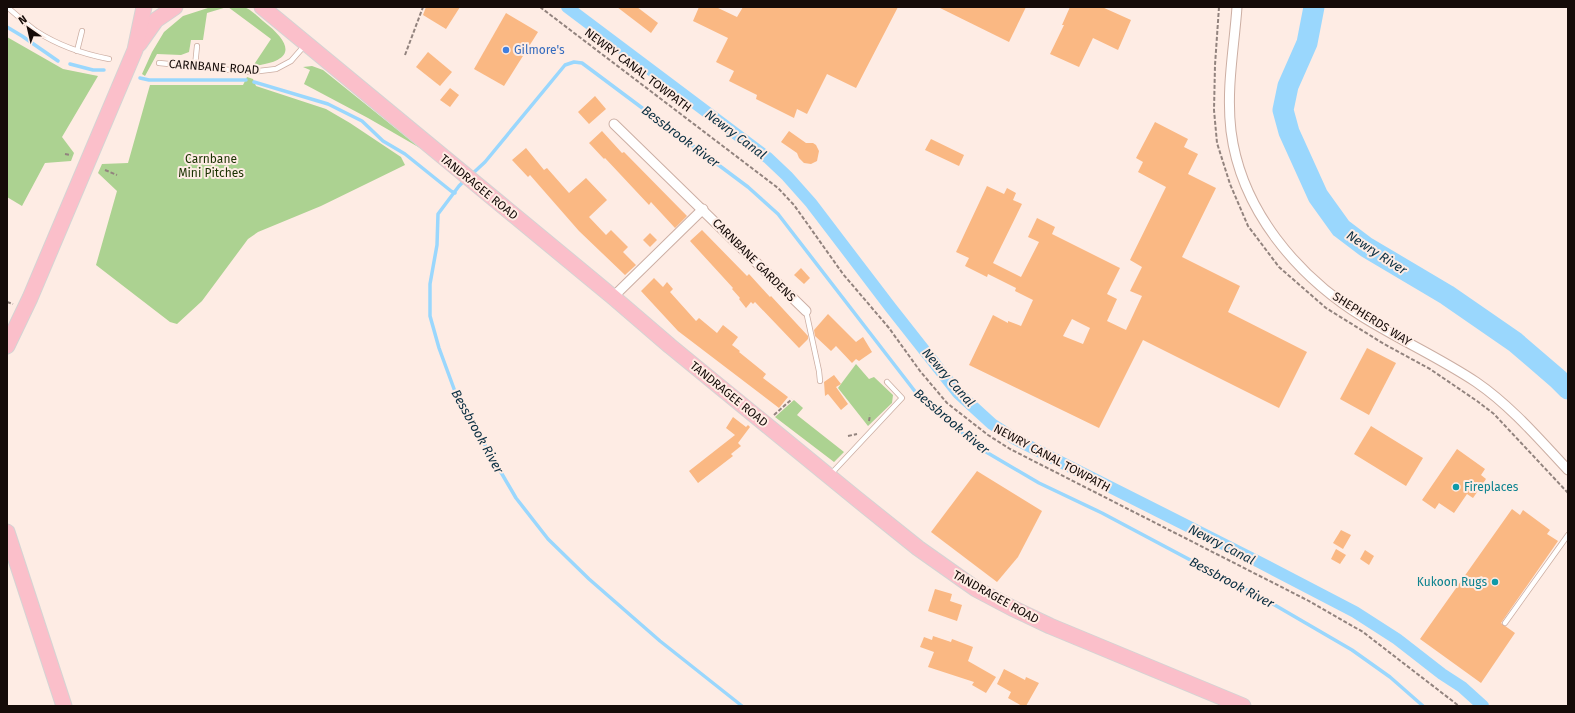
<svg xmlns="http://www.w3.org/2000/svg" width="1575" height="713" viewBox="0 0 1575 713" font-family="'Fira Sans',sans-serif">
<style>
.green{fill:#acd291}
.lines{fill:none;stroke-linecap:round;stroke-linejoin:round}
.stream{stroke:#9ad7fd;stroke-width:3.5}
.canal{stroke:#9ad7fd;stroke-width:12}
.river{stroke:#9ad7fd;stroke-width:21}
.building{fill:#fab883;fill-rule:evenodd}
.service-casing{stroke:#ccaea3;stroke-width:6}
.minor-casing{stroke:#ccaea3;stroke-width:11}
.trunk-casing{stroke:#d5d3d3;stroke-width:17}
.path{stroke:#92837e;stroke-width:2;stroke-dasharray:4 2;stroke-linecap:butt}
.service{stroke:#fff;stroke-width:4.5}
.minor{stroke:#fff;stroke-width:9}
.trunk{stroke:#fbbfca;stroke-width:15}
.shop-dot{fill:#3f7fe0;stroke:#feece4;stroke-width:1.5}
.culture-dot{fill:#0f9aa8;stroke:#feece4;stroke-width:1.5}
.labels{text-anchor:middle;stroke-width:4;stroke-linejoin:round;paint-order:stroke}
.shop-label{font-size:12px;fill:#366cbe;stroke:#feece4;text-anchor:start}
.street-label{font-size:12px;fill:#150b08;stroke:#feece4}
.park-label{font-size:12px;fill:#1a3201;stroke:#feece4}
.culture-label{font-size:12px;fill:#0d838f;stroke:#feece4;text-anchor:start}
.water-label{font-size:13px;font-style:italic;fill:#092e41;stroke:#feece4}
</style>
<rect width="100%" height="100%" fill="#feece4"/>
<!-- green -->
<g class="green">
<path d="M211,7h16l-20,6 -4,27h-12l-2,12 -8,3 -24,-1 -12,22 -3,-2 10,-22 12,-20 19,-16z"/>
<path d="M228,7c5,0 11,-1 15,0 7,1 15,10 20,14 31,24 32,40 -10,45l18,-27z"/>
<path d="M7,37l56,32 35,7 -36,61 12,16 -3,8 -26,2 -23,43 -15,-9z"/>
<path d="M312,66l11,4 97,78 -52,-30 -64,-34 6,-14 -7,-3z"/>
<path d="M247,77l6,2 3,7 70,23 24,14 51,34 4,8 -84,41 -63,26 -10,7 -46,62 -25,23 -7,-2 -74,-57 21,-74 -19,-18 4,-9 26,-1 22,-78h93z"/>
<path d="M856,364l13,15 5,-2 19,18 -1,8 -24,23 -30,-38z"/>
<path d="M794,400l9,8 -6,7 47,37 -10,10 -59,-45z"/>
</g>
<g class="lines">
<!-- stream -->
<g class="stream">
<path d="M7,27l15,9 36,25"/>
<path d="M70,64l23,6h11"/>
<path d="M140,78l9,2h97"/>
<path d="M254,82l74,22 34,17 21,20 22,13 46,37 4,2"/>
<path d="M471,175l14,-13 80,-97 9,-3 8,1 166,124 30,27 139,180 64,55 58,34 63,30 171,91 79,46 38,27 33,29"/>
<path d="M466,179l-7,7 -21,28 -1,31 -7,39v32l9,32 18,49 59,101 32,41 41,40 71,62 82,65"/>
</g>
<!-- canal -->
<path class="canal" d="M567,7l201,151 19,18 24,27 80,105 67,85 34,31 23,15 244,123 96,50 42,27 45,35 20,13 21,19"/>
<!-- river -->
<path class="river" d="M1314,7l-7,36 -19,43 -5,24 6,22 29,64 23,32 25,19 81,48 68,47 43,37 10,10"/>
</g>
<!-- building -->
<g class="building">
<path d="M426,7h34l-14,22 -23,-14z"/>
<path d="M617,7h20l21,16 -7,10z"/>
<path d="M699,7h17l21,10 6,-10h155l-42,81 -29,-14 -20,40 -10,-5 -3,9 -38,-19 1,-4 -28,-14 5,-10 -18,-9 12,-24 -35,-17z"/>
<path d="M938,7h88l-17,35z"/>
<path d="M1070,7h32l29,13 -13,30 -25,-12 -14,29 -29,-13 14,-29h-2z"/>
<path d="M506,13l32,19 -34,54 -30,-17z"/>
<path d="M428,52l24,20 -12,14 -24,-19z"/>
<path d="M450,88l9,7 -9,12 -10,-7z"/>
<path d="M595,96l11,13 -17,15 -11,-12z"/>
<path d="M1155,122l33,17 -4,8 14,7 -10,20 28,14 -34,69 58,29 -12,26 79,40 -28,56 -136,-68 -44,88 -130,-63 24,-50 15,8v-2l13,5 12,-26 -18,-9 1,-3 -28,-14 -1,3 -22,-11 4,-8 -13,-6 31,-66 17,8 3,-6 9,5 -3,7 9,4 -29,59 28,14 18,-35 -11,-5 9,-19 18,9 -3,7 68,34 -13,26 10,5 -10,22 19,9 16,-34 -12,-5 12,-24 -12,-7 36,-73 -28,-15 5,-10 -7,-4zM1072,319l18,9 -7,16 -20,-8z"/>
<path d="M602,131l20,22 2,-1 63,64 -12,12 -24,-26 -2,3 -44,-47 -1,1 -15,-16z"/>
<path d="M789,131l17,12h7l3,2 3,6 -2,10 -6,3 -7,-1 -5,-5 -2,-5 -16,-11z"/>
<path d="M931,139l33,16 -5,11 -34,-16z"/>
<path d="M526,148l18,22 3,-2 22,25 17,-15 21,22 -18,17 17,18 5,-5 17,17 -5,5 13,13 -11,10 -46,-44 -49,-56 -2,2 -16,-17z"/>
<path d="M702,230l45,46 2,-2 21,23 1,-1 37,40v3l-9,9 -44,-46 -2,2 -2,-2 -5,6 -7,-9 1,-1 -8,-9 1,-1 -43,-47z"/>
<path d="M650,233l7,7 -7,7 -7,-7z"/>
<path d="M801,268l9,10 -6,6 -10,-9z"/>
<path d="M654,278l9,9 4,-5 6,7 -3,3 26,29 3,-3 18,15 6,-8 15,12 -6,8 8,6 -1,1 27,22 -3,4 25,19 -9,11 -101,-77 -37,-40z"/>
<path d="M828,314l28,28 7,-5 9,15 -13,9 -3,-2 -4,4 -16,-17 -5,5 -16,-15 -1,-6z"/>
<path d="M1367,348l29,15 -27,52 -29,-16z"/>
<path d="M834,375l7,9 -5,3 12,17 -7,6 -13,-16 -3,2 -1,-14z"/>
<path d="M733,417l13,10 2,-2 2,2 -12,16 3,3 -10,8 2,2 -35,27 -9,-12 46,-36 -9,-7z"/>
<path d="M1371,426l52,32 -17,28 -52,-32z"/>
<path d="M1457,449l28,20 -4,6 5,4 -13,19 -6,-4 -13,19 -15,-10 -4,6 -13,-9z"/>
<path d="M977,471l65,40 -24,46 -21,25 -66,-50z"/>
<path d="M1512,509l8,6 3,-5 27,20 -3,4 11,7 -57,82 14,10 -34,50 -61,-44z"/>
<path d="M1341,530l10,5 -8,14 -10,-6z"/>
<path d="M1336,549l10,6 -6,9 -9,-5z"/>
<path d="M1365,550l9,6 -5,9 -9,-6z"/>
<path d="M935,589l17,5 -2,7 12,4 -5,16 -29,-10z"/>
<path d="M933,636l18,6 1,-3 21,8 -5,14 28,16 -10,16 -14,-8 2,-3 -46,-15 6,-15 -14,-5 4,-10 8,3z"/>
<path d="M1004,669l21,11 1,-3 13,6 -13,23h-4l-14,-8 3,-6 -14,-8z"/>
</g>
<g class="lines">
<defs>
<g id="service">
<path d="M7,7c10,8 19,17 29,24 23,15 47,23 73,28"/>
<path d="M77,51l5,-20"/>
<path d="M159,63l92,9 25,-3 15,-8 14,-16"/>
<path d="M195,66l2,-20"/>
<path d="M806,311l13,60 1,10"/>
<path d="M830,475l72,-77 -15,-16"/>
<path d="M1505,623l63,-88"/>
</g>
<g id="minor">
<path d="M1237,7c-3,42 -11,82 -6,124 10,79 66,145 132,186 37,23 77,41 113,65 35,24 63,57 92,88"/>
<path d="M614,124l192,187"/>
<path d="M613,297l90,-88"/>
</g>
<g id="trunk">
<path d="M262,7l351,290 57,49 187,153 61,49 58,41 36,19 38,18 193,80"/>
<path d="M139,44l17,-24 19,-13"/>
<path d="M7,346l23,-48 105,-248 9,-43"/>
<path d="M7,532l57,174"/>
</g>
</defs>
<!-- service casing -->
<use href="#service" class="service-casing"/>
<!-- minor casing -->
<use href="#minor" class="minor-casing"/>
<!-- trunk casing -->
<use href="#trunk" class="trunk-casing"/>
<!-- path -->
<g class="path">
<path d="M540,7l238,181 16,17 49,69 46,54 31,43 27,32 41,32 22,14 297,151 56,32 96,74"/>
<path d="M1219,7l-4,58 -1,45 3,33 13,41 18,42 31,41 47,41 58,36 46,25 47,32 17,13 74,79"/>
<path d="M405,55l18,-48"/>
<path d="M65,154l6,1"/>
<path d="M105,170l12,5"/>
<path d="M7,302l6,2"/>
<path d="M774,415l18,-16"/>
<path d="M869,421l1,-6"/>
<path d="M848,436l9,-2"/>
</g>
<!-- service -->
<use href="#service" class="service"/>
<!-- minor -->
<use href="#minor" class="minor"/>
<!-- trunk -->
<use href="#trunk" class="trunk"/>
</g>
<!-- markers -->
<circle class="shop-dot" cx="506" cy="50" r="4"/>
<g class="culture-dot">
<circle cx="1456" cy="487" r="4"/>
<circle cx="1495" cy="582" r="4"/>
</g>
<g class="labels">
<!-- shop labels -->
<g class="shop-label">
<text x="514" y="54">Gilmore's</text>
</g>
<!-- street labels -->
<g class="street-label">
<text transform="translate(214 67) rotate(4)" y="4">CARNBANE ROAD</text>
<text transform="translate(638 70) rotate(37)" y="4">NEWRY CANAL TOWPATH</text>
<text transform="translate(479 187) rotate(39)" y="4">TANDRAGEE ROAD</text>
<text transform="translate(754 260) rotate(45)" y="4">CARNBANE GARDENS</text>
<text transform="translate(1372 319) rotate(32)" y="4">SHEPHERDS WAY</text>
<text transform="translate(729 394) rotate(39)" y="4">TANDRAGEE ROAD</text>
<text transform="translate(1052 458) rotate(28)" y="4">NEWRY CANAL TOWPATH</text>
<text transform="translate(996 597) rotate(29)" y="4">TANDRAGEE ROAD</text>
</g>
<!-- park labels -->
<g class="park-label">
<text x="211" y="163">Carnbane<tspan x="211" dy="14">Mini Pitches</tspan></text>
</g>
<!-- culture labels -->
<g class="culture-label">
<text x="1464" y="491">Fireplaces</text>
<text x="1487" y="586" text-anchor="end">Kukoon Rugs</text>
</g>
<!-- water labels -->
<g class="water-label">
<text transform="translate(736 134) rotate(37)" y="5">Newry Canal</text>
<text transform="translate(681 136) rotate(37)" y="5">Bessbrook River</text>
<text transform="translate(1377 252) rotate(33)" y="5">Newry River</text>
<text transform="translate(949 377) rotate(49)" y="5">Newry Canal</text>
<text transform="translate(952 421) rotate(40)" y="5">Bessbrook River</text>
<text transform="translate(478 431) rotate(61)" y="5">Bessbrook River</text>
<text transform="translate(1222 544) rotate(27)" y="5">Newry Canal</text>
<text transform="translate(1232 582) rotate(28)" y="5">Bessbrook River</text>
</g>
</g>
<!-- border -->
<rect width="1575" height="713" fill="none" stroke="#150b08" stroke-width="16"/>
<!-- north arrow -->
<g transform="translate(28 28) rotate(326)" stroke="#feece4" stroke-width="3" paint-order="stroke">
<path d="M0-3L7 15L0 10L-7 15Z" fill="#150b08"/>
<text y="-6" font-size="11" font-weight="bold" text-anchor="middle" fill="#150b08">N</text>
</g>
</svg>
